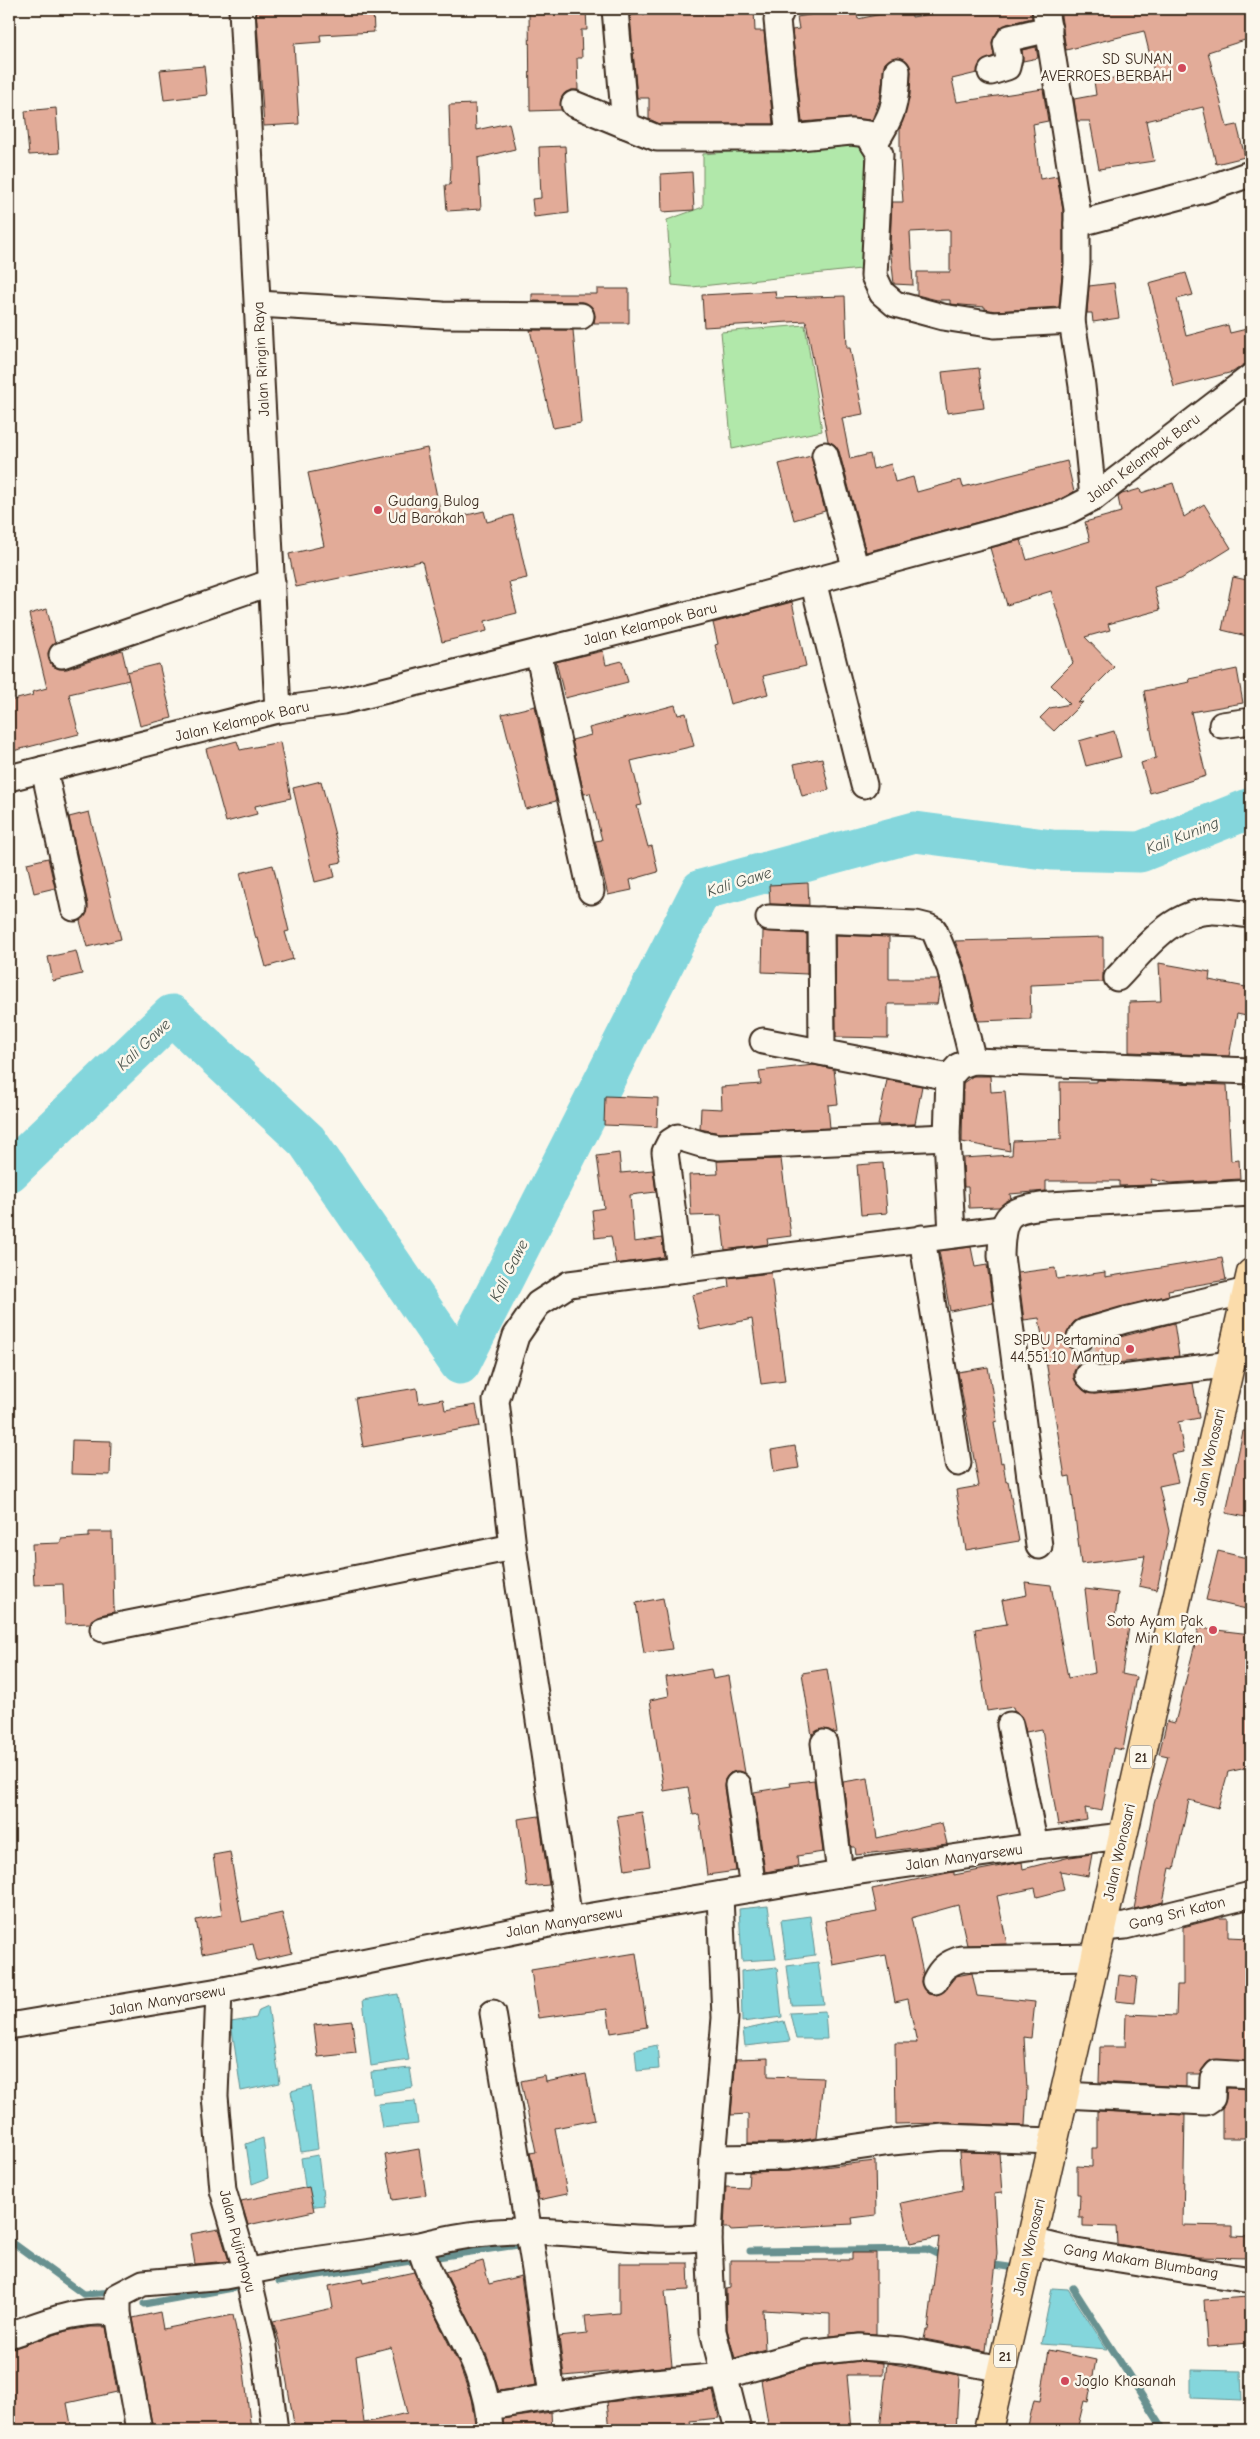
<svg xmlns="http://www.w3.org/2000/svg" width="1260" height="2439" viewBox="0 0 1260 2439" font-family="'Comic Neue',sans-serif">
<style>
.green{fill:#b1e8aa;stroke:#768964}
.water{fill:#84d6dc;stroke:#679190}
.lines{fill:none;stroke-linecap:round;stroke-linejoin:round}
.stream{stroke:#679190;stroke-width:7}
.river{stroke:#84d6dc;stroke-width:41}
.building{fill:#e2ab98;stroke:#3b2a1e;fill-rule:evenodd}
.minor-tunnel{stroke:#d5cec3;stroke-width:25;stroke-dasharray:25 12;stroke-linecap:butt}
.minor-casing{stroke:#3b2a1e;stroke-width:29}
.highway-casing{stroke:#3b2a1e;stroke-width:31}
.minor{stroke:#fbf7ec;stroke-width:25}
.highway{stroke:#fbdcab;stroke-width:28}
.poi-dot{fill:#d1495b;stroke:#fbf7ec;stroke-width:2}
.labels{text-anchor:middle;stroke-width:5;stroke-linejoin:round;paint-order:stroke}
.shield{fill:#fbf7ec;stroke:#75685c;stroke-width:1}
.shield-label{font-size:14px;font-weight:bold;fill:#3b2a1e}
.poi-label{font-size:15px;fill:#3b2a1e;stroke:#fbf7ec;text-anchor:end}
.street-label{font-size:15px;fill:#3b2a1e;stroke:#fbf7ec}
.water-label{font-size:16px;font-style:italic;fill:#4d554e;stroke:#fbf7ec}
</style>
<rect width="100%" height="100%" fill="#fbf7ec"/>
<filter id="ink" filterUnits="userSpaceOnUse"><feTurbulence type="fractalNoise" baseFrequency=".02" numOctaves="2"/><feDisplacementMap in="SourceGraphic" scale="10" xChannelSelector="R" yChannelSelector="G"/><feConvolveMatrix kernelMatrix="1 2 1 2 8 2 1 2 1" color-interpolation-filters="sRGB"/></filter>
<g filter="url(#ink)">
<!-- green -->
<g class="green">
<path d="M865,141l5,127 -178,19 -20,-2 -5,-65 36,-13v-53z"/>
<path d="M805,325l17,106 -90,18 -11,-117z"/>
</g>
<!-- water -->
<g class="water">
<path d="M768,1906l8,53 -34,2 -3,-52z"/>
<path d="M810,1916l5,39 -29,4 -5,-39z"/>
<path d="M818,1962l6,42 -32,1 -5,-39z"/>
<path d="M777,1967l5,50 -40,5 -1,-51z"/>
<path d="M398,1994l11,66 -38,6 -8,-66z"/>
<path d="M268,2006l12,77 -39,8 -10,-69 25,-4 3,-8z"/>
<path d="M825,2011l2,28h-31l-6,-26z"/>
<path d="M784,2021l6,20 -45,5 -2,-16z"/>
<path d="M657,2045l2,24 -22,2 -2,-21z"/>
<path d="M410,2068l3,19 -40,7 -2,-22z"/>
<path d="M311,2086l7,63 -17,3 -10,-61z"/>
<path d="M415,2101l3,23 -36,4 -4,-24z"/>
<path d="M263,2138l5,40 -16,6 -6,-40z"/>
<path d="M318,2155l6,50 -16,2 -7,-49z"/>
<path d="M1052,2288l16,1 39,60 -66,-5z"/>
<path d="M1191,2370l50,1 1,29 -51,-2z"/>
</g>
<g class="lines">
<!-- stream -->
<g class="stream">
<path d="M9,2240l74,54 33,-2"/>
<path d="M750,2251l177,-2 18,9"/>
<path d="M988,2264l28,4"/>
<path d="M279,2281l239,-36"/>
<path d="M1073,2288l91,142"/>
<path d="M144,2304l95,-17"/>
</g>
<!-- river -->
<path class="river" d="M9,1172l163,-157 135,126 153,223 241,-474 214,-58 137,18 88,2 111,-44"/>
</g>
<!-- building -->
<g class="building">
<path d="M256,9h117l1,23 -54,3 1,7 -27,2 5,80 -35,2z"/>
<path d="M529,9h57l1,21h-6l1,28h-5l1,32h-6l-7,3 -4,6 1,11 -32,1z"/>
<path d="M708,9h46l1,22h9l9,93h-113l-11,-5v-21h-12l-7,-83 78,-4z"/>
<path d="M844,9h12l2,10 46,-10h7l1,8 50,-8h69l1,9 -25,6 -9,6 -6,12 2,14 -13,6 -4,11 -25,6 5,23 86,-13 5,32 -15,3 7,55 17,-3 6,34v53l-4,44 -64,4 -10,-2v-2l-35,-3v-4h-13l-20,-5v-23h33v-42l-40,2 3,53 -19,-1 -4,-38 2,-44h11l-3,-42v-32l10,-33 1,-23 -2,-8 -5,-5 -7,-2 -12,6 -5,36 -8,21 -22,-2 -48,4 -10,-92 7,-1 -2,-12z"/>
<path d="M1060,9h184l7,29 -43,14 19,75 10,-2 8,32 -29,7 -13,-57 -57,14 8,40 -55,8 -9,-48h-13l-3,-22 22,-4 -2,-14 60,-9 -10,-41 -78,19z"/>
<path d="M1036,47l2,11 -15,3 -1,-11z"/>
<path d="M204,66l3,29 -43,5 -4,-30z"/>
<path d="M475,104l1,26 33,-7 6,26 -37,9 3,51 -34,2 -2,-26h5l1,-18 -2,-62z"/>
<path d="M56,108l3,45 -30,2 -4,-44z"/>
<path d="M565,146l4,67 -35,4 -2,-18 9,-1 -2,-51z"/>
<path d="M692,172l2,38 -32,2 -1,-38z"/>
<path d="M1186,273l7,22 -16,4 9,37 42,-11 2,8 21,-5v35l-8,2 -10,7 -59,15 -25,-104z"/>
<path d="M1114,283l5,35 -26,4 -1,-9h-5l2,-27z"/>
<path d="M597,289h32v34h-35l1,-7 -2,-7 -11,-7 -50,-1v-7h65z"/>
<path d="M775,291l1,7 69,-2 2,52h3l13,66 -21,4 8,41 20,-5 3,15 18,-5 4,18 18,-5 4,15 44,-12 2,7 104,-26 7,31 -17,9 -191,51 -27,-101 -4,-6 -7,-4 -22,-120 -102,6 -2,-32z"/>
<path d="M530,330h43l8,93 -28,5z"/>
<path d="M979,368l5,40 -37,5 -5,-41z"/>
<path d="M427,448l15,73 42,-10 3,11 26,-7 14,63 -18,4 8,31 -32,8 2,10 -45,11 -20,-81 -126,26 -7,-33 35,-8 -16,-73z"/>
<path d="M811,456l14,55 -31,9 -15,-56z"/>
<path d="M1173,483l11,34 20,-13 27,44 -50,31 -27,8 6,23 -52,14 2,6 -25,7 29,30 -36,36 5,-1 -29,29 -14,-13 10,-10 20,-4 -19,-19 22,-22 -22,-72 -44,14 -17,-57 31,-8 6,20 63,-19 -5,-19 36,-10 -3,-15 4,-3 18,-5 1,4z"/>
<path d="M1233,577l18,4v56l-29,-7z"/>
<path d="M792,602l14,64 -43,10 5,18 -38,10 -15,-59 3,-1 -5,-21z"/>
<path d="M47,609l8,34 -7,10 4,13 7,3h8l55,-19 7,30 -60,14 10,40 -70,18v-51l24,-6 -1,-3 15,-4 -18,-74z"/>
<path d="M603,651l3,14 16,-4 6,21 -63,16 -9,-36z"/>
<path d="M159,664l13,54 -32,8 -13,-54z"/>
<path d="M1237,669l6,34 -52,9 15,64 -56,17 -9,-30 15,-5 -12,-67 46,-9 -1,-3z"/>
<path d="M675,705l3,10 8,-2 8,33 -63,15 11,44 -5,1 11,41 4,-1 6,26 -28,8 2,10 -24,5 -13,-54 7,-1 -12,-47 -6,1 -12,-54 19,-5 -2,-7z"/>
<path d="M535,706l21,95 -30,8 -24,-95z"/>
<path d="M1114,731l7,26 -35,9 -7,-25z"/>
<path d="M237,741l3,9 40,-8 11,56 -36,8 2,8 -31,8 -20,-73z"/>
<path d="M822,758l7,32 -27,6 -8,-32z"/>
<path d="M321,781l21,81 -10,2 3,13 -20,5 -22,-94z"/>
<path d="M89,812l32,127 -34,8 -7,-26 7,-8 1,-8 -19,-88z"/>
<path d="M48,858l7,30 -21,5 -7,-30z"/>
<path d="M273,865l16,66 -4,1 8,27 -27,8 -8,-29 -2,1 -16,-66z"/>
<path d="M808,883l1,22 -39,-1 -1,-19z"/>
<path d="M763,931l44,3v40l-45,-2z"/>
<path d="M835,935l54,2v42h49l2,7 -3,18h-49v34l-52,-1z"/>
<path d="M1103,937v45l-73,3 1,34 -53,2 -14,-57 -9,-23z"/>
<path d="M76,951l6,23 -29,7 -5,-24z"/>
<path d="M1159,963l51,9 -1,8 42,8v29l-14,-3 -8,42 -100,-4v-50l32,-1z"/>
<path d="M814,1065l20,4 4,35 -10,1 2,23 -110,5 -20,-4 1,-21 21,1 -1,-22 40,-3 -2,-13z"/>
<path d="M973,1076h17l1,16 14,-1 5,60 -48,-9 1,-59z"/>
<path d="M887,1080l35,6 -7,38 -37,1z"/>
<path d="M1097,1080l130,5 4,76 8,-1 1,19 -69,4 -20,-4 1,6 -33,1v-5h-73v10l-36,3 1,5 -12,8 -30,1 -1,-21h-4l-1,-29 49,-3 1,-14 48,-2 -1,-57h37z"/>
<path d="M605,1096l53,2 -1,29 -53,-2z"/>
<path d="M619,1153l2,20 32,-3 3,22 -26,3 4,47 28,-4 2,19 -48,7 -5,-28 -16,2 -3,-28 12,-2 -7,-52z"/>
<path d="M781,1159l10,77 -24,3 1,5 -43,6 -4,-35 -30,1 -2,-41 29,-1 -1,-13z"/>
<path d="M883,1163l4,50 -26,2 -4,-50z"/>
<path d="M971,1247l4,20 12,-2 6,38 -43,8 -11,-60z"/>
<path d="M1222,1258l4,22 -58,10 1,5 -89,23 -8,6 -6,13 1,8 5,5 8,2 7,-1 6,-7 81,-21 5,33 -80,9 -7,-4h-7l-7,4 -4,6v8l9,11 11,4 99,-11 6,35 -21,4 6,30 -13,2 7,28 -19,4 10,45 -12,59 -18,-4 6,-30 -64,8 -11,-88 -5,1 -26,-159 -15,2 -6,-47 37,-5 2,11 48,-7v5z"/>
<path d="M771,1273l14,108 -24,3 -9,-65 -52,11 -8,-35 37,-8 -1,-9z"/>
<path d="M988,1367l9,54 -3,1 7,41 2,-1 3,20 2,-1 11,60 -53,9 -10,-60 23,-4 -21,-114z"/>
<path d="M417,1388l2,15 24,-4 2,11 31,-5 4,21 -117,21 -8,-49z"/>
<path d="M1243,1431h8v87l-25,-5z"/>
<path d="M72,1440l39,1 -1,34 -39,-1z"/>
<path d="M795,1446l4,22 -25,4 -3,-22z"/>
<path d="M89,1532h23l2,80 -14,3 -9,5v3l-26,1 -2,-40 -29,1 -2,-41 29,-1v-4l28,-2z"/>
<path d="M1218,1551l33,8v51l-45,-10z"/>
<path d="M1025,1582l26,3 17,93 27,-5 -10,-84 33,4 -3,26 15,1 -8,54 14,3 -13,73 -10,-2 -11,63 -17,-3 2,12 -29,5 -16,-96 -16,3 -5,-16 -7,-5 -1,-4 -26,4 -12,-82 32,-5 -5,-24 25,-5z"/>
<path d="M663,1598l9,51 -28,4 -8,-50z"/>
<path d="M1199,1628l52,6v133l-23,5 -10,36 -29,-8 -15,69 -4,-1 -7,34 -29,7 20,-105 14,-48 -9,-2 8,-33 8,2z"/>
<path d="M711,1669l2,10 16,-3 16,97 -9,-2 -6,2 -5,6 -1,8 12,84 -29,4 -8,-61 -6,1 -5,-28 -24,4 -14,-91 19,-4 -3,-19z"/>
<path d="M827,1669l10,64 -15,-4 -10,7 -10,-63z"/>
<path d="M868,1778l9,60 65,-15 5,21 -91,11 -1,-8h-4l-8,-65z"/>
<path d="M814,1780l9,72 -26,4 1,10 -33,6 -11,-80 37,-6 -1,-3z"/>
<path d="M642,1812l8,54 -25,4 -8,-54z"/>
<path d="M539,1816l10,69 -22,2 -9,-68z"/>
<path d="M230,1852l12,70 40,-9 10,40 -35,8 -4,-17 -51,10 -6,-34 26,-5 -9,-60z"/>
<path d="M1092,1854l-4,22 -28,-5 4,19 -27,7 -2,-9 -38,8 10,48 -40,1 -9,-40 -47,13 12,55 -2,9 7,12 7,1 7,-2 14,-17 16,-3 5,23 58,6 -4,36 -7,-1 3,52 -2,37 -80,-3 -49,1 -1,-81h22l-9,-44 -13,3 -9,-47 -53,10 -8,-44 52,-9 -5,-23 76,-16 6,-1v3l68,-13 1,7 47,-12z"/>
<path d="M1218,1918h10v19l23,1 -2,106h2v17l-39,-1 -6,4 -6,10h-14v13l-87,-5 1,-35h25l1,-33 50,2 1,-31h6v-58z"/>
<path d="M636,1953l11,74 -36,6 -4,-24 -69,9 -7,-48z"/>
<path d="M1119,1975l18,2 -3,26 -18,-2z"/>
<path d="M352,2021l4,32 -38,4 -4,-32z"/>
<path d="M768,2058v18l55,2 -6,60 -31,5h-38v-29l-17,1 5,-56z"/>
<path d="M586,2074l9,46 -40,8 12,66 -28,6 -9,-47 6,-1 -15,-71 24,-5 1,6z"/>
<path d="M1227,2088l24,1 -1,49h-28v-31l4,-8z"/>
<path d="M1097,2111l88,4 -2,110 49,1v10l19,1v21l-56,-1 -78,-13 -1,-17 -33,-1v-8h-4l1,-24h-3v-28l15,1v-19h5z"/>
<path d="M419,2149l7,46 -33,5 -8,-45z"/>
<path d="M959,2152l40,1 3,40 -8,1 3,59 -11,98 -62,-12 2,-9h2l11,-93 -29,6 -9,-40 61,-13z"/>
<path d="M875,2161l1,54 -24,3 1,6 -123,6v-2h-6l2,-41 22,1 1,-16 40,-1z"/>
<path d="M309,2187l5,24 -66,14 -7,-24z"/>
<path d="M219,2229l10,32 -34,3 -5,-30z"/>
<path d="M852,2253h24v81l-17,-1 -29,3v-22l-67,-4 2,39 -30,9 -8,-29 -1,-40 4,-1v-28h122z"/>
<path d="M483,2261l6,23 32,-8 15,109 -37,6 -12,-35 -42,-84z"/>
<path d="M619,2263h69l1,27 -24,1 7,75 -108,10 -5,-39 28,-3 -2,-18 34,-3z"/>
<path d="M414,2272l46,95 11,31 5,32h-181l-14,-83 -8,-26 60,-13 -4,-22 33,-7 1,4zM391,2347l16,66 -43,10 -8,-67z"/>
<path d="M1248,2297l3,46 -44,3 -3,-46z"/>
<path d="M160,2312l3,17 70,-14 10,48 8,67h-98l-20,-112z"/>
<path d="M91,2327h15l11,65 -50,11 5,27h-63v-80l57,-19z"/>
<path d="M1049,2350l47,10 -8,42 -4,-1 -7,29h-50l7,-30 6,1z"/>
<path d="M860,2361l23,2v12h-36l5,55h-83l-8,-50 47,-13z"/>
<path d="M887,2363l72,12 -3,55h-76z"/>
<path d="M713,2391l6,27 -29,3 2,9h-82l-3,-28z"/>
<path d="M551,2412l1,18h-48l-1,-11z"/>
</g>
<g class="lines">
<!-- minor-tunnel -->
<path class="minor-tunnel" d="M1080,1338l8,37"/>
<defs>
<g id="minor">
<path d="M242,9l36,701"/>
<path d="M615,9l10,116 32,13h132l62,-6 17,2 12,20 -6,122 8,17 13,11 48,13 51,8 78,-4"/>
<path d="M782,9l-5,11 12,118"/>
<path d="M1045,9l32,200v55l-5,57 10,65 11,112"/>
<path d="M991,72l16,-5 2,-9 -3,-14 4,-6 39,-9"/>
<path d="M574,104l51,21"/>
<path d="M874,144c19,-29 22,-38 23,-73"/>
<path d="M1077,224l127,-34 43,-15"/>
<path d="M258,304l185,11 138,1"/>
<path d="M825,455l31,115"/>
<path d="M813,581l51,204"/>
<path d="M538,652l53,239"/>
<path d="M62,655l210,-73"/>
<path d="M1222,725l29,-4"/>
<path d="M44,769l30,139"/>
<path d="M9,778l269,-68 65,-9 390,-98 329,-89 31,-16 158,-121"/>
<path d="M769,918l147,6 12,3 6,3 16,38 23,93"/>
<path d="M821,920l1,132"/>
<path d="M1117,978c26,-27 54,-67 96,-67 12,0 26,3 38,4"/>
<path d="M763,1041l186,36"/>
<path d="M952,1234l-5,-97 2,-60 10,-11 14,-5 278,10"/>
<path d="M922,1238l36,225"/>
<path d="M680,1269l-15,-117 5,-10 8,-5 23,7 18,3 228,-10"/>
<path d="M1080,1338l4,-6 41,-12 122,-29"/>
<path d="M1088,1375l5,5 29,-2 109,-14"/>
<path d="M1039,1546l-38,-290c1,-44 7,-46 49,-51l201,-12"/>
<path d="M103,1629l410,-82"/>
<path d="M1010,1725l25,121"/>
<path d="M824,1743l16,131"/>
<path d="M738,1785l15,104"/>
<path d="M720,1895l5,123 -12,140 -4,79 2,49 2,45 25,99"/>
<path d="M569,1920l-56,-373 -17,-146 20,-65 22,-32 31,-20 432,-55"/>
<path d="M1102,1928l23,-2 126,-31"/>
<path d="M935,1981c6,-13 13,-18 26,-22l134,-2"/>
<path d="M219,1991l-4,105 8,94 24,82 17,74 11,84"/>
<path d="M493,2013l43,263 16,120"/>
<path d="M9,2026l210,-35 350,-71 271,-46 195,-28 88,-10"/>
<path d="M1063,2095l143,7 6,-4 1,-20 4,-5 34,2"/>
<path d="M713,2158l74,-1 105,-15 52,-5 109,4"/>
<path d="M1031,2241l45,11 175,28"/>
<path d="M9,2335c34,-11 72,-29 109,-21"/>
<path d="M489,2407l142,-23 93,-8 81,-23 55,-6 43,3 99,19"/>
<path d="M139,2430l-21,-116v-18l25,-13 82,-7 61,-12 134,-19"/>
<path d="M490,2430c-2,-50 -26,-88 -48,-132 -9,-18 -18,-34 -22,-53 35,-9 74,-15 110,-14 60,1 120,13 179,6"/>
</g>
<path id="highway" d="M988,2430l263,-1157"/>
</defs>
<!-- minor casing -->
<use href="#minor" class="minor-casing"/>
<!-- highway casing -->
<use href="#highway" class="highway-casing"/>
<!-- minor -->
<use href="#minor" class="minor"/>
<!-- highway -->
<use href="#highway" class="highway"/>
</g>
</g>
<!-- markers -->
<g class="poi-dot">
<circle cx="1182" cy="68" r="5"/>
<circle cx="378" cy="510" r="5"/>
<circle cx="1130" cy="1349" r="5"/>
<circle cx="1213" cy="1630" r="5"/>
<circle cx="1065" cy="2381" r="5"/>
</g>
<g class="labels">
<!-- shield labels -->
<g class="shield">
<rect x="1130" y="1745.5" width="22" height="23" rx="4"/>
<rect x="994" y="2344.5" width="22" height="23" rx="4"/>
</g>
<g class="shield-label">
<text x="1141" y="1762">21</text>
<text x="1005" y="2361">21</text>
</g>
<!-- poi labels -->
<g class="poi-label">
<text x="1172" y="64">SD SUNAN<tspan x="1172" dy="17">AVERROES BERBAH</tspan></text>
<text x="388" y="506" text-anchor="start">Gudang Bulog<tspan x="388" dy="17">Ud Barokah</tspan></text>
<text x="1120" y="1345">SPBU Pertamina<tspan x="1120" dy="17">44.551.10 Mantup</tspan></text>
<text x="1203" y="1626">Soto Ayam Pak<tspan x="1203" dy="17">Min Klaten</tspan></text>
<text x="1075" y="2386" text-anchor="start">Joglo Khasanah</text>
</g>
<!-- street labels -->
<g class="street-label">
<text transform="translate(261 359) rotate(-93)" y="5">Jalan Ringin Raya</text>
<text transform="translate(1143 458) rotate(-37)" y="5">Jalan Kelampok Baru</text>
<text transform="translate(650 624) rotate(-14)" y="5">Jalan Kelampok Baru</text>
<text transform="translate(242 721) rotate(-13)" y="5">Jalan Kelampok Baru</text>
<text transform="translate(1209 1457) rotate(-77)" y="5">Jalan Wonosari</text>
<text transform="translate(1119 1852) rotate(-77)" y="5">Jalan Wonosari</text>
<text transform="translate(964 1857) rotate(-8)" y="5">Jalan Manyarsewu</text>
<text transform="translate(1177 1913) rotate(-14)" y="5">Gang Sri Katon</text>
<text transform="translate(564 1922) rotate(-10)" y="5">Jalan Manyarsewu</text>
<text transform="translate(167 2000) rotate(-10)" y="5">Jalan Manyarsewu</text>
<text transform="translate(238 2241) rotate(75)" y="5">Jalan Pujirahayu</text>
<text transform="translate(1029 2247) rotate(-77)" y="5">Jalan Wonosari</text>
<text transform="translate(1141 2261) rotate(9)" y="5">Gang Makam Blumbang</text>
</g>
<!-- water labels -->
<g class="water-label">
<text transform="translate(1182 835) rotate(-21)" y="6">Kali Kuning</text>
<text transform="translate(739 881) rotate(-17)" y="6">Kali Gawe</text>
<text transform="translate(143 1044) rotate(-43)" y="6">Kali Gawe</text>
<text transform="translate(508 1270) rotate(-63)" y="6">Kali Gawe</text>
</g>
</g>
<!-- margin -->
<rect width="1260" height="2439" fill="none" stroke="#fbf7ec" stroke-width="30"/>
<rect x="15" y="15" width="1230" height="2409" fill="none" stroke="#3b2a1e" stroke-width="2" filter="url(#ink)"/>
</svg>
